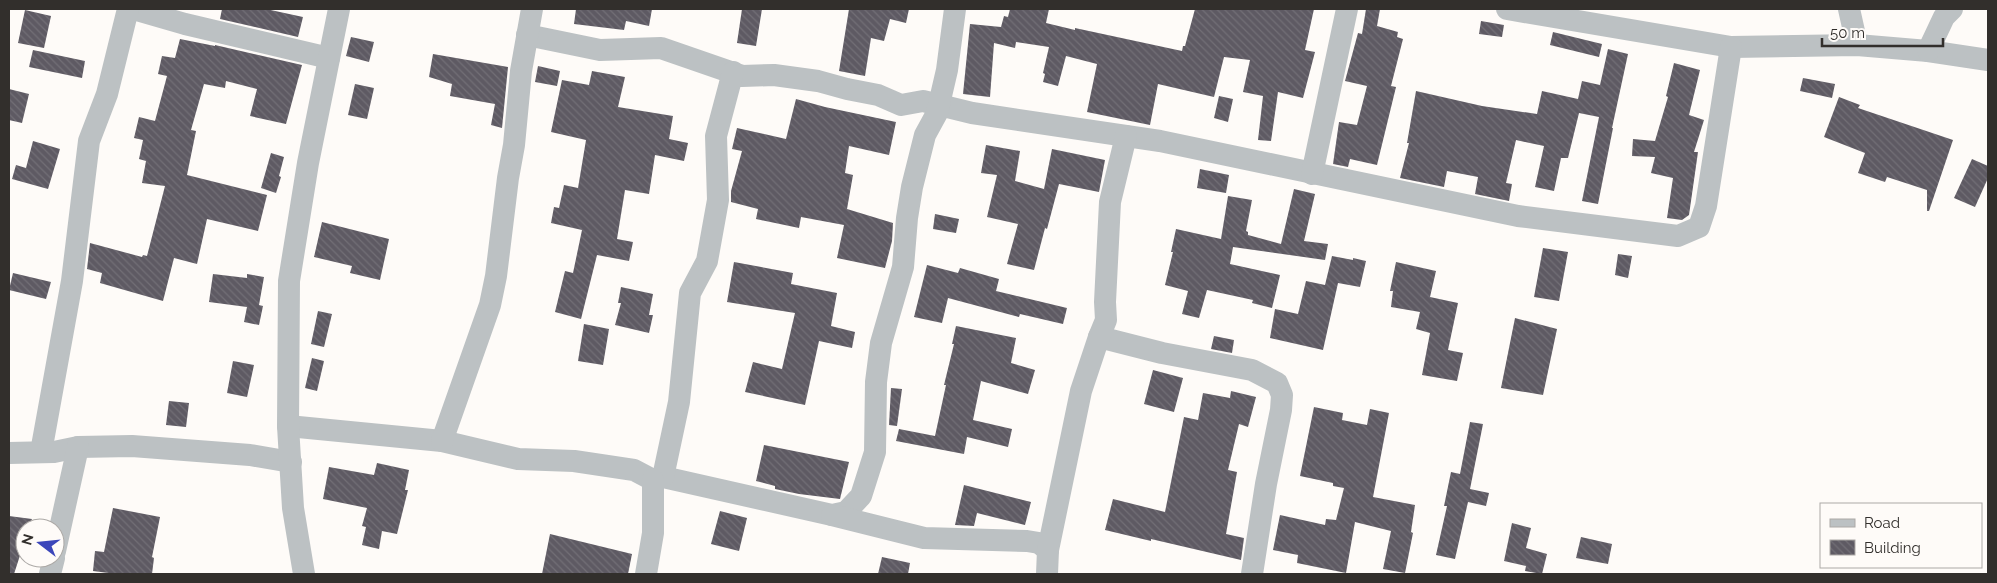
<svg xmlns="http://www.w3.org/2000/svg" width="1997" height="583" viewBox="0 0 1997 583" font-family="Raleway,sans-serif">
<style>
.building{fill:url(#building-back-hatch)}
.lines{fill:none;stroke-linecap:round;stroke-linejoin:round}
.minor{stroke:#bcc1c3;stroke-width:22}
</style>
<defs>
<pattern id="building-back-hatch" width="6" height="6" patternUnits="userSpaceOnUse" patternTransform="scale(1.25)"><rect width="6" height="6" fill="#5e5a63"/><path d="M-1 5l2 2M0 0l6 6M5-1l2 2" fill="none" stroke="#726f76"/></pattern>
</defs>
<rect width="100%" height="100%" fill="#fefbf8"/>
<!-- building -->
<g class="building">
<path d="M222,9h44l37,8 -5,20 -78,-18z"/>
<path d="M576,9h76l-3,17 -23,-5 -2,9 -50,-6z"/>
<path d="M742,9h20l-6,37 -19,-3z"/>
<path d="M849,9h60l-3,14 -16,-4 -6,22 -13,-3 -6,38 -26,-5z"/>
<path d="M1010,9h39l-3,14 29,7v-2l107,23 1,-5h2l10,-37h119l-9,41 10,2 -12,46 -25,-6 -7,49 -13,-1 5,-44 -20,-4 7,-32 -26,-3 -10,40 -56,-13 -8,41 -63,-13 10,-48 -31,-8 -8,30 -15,-4 2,-8 -2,-1 6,-26 -33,-5 -1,6 -21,-5 -4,54 -27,-3 7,-70 31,3 3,-11 4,1z"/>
<path d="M1366,9h14l-3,17 21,6 -1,5 6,2 -12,47 5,1 -19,78 -27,-6 -2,8 -15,-3 6,-42 18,3 10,-39 -22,-5 13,-48 4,1z"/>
<path d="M25,10l26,6 -7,32 -26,-5z"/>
<path d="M1481,21l23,4 -2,12 -23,-3z"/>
<path d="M1553,32l49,12 -3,13 -49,-12z"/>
<path d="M351,37l23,5 -5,20 -23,-6z"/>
<path d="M180,39l35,7v-1l87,20 -16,59 -36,-8 7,-27 -31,-8 -1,7 -21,-4 -13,46 5,1 -9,44 80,20 -9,36 -51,-12 -10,45 -23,-6 -11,43 -63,-18 2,-10 -15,-4 3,-26 52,14 1,-2 4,1 18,-70 -23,-3 4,-22 -7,-2 4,-19 -9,-2 5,-21 16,4 12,-45 -9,-2 4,-18 13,2z"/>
<path d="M1608,49l20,5 -16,74h1l-15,76 -16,-3 17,-84 -20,-4 -11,45h-7l-7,33 -19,-4 9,-41 -28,-6 -10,43 6,1 -3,17 -34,-7 3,-17 -31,-6 -3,16 -44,-9 9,-35h-2l9,-52 66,15 55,8 5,-23 36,8 4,-18 18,4z"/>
<path d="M33,50l52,11 -3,17 -53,-11z"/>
<path d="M433,54l75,13 -6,61 -11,-3 4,-21 -45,-8 2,-12 -23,-7z"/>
<path d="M1674,63l26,7 -11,45 15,5 -10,32h4l-9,63 -7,5 -15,-2 6,-40 -22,-5 4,-16 -23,-1 1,-17 22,2 13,-44 -2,-1z"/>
<path d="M538,66l22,5 -3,15 -22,-4z"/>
<path d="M592,71l33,6 -7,30 55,9 -4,23 19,4 -4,18 -29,-6 -6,39 -24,-4 -8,49 16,3 -4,19 -32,-6 -16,64 -26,-7 10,-41 8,2 9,-43 -31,-7 3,-16 5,1 5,-23 14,3 8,-48 -35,-8 11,-52 27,5z"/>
<path d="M1803,78l32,6 -3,14 -32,-7z"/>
<path d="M355,84l19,4 -7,31 -19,-4z"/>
<path d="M9,89l20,5 -7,29 -13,-3z"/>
<path d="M1219,96l14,3 -5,23 -14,-4z"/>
<path d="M1839,97l21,8 -2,3 95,32 -24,71h-2v-21l-40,-13 -2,5 -27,-9 7,-20 -41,-16z"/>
<path d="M796,99l29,8 71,15 -7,33 -40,-9 -4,27 8,2 -6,34 46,14 -1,18 -7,27 -48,-10 7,-33 -43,-8 -2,11 -43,-9 2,-10 -27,-7v-11l11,-40 -10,-2 5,-21 49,11z"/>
<path d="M33,141l27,8 -12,40 -36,-10 4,-14 10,3z"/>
<path d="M986,145l34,6 -5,30 29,8 8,-40 53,11 -6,32 -40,-8 -12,45 -2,-1 -11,42 -27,-6 11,-40 -31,-7 10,-42 -16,-2z"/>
<path d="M271,153l13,4 -5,19 2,1 -5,16 -15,-5z"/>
<path d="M1972,159l16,7v12l-13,29 -21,-9z"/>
<path d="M1200,169l29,6 -3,18 -29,-5z"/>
<path d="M1294,189l21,5 -11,47 24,3 -3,16 -92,-13 -3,17 50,11 -8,33 -20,-5 1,-3 -46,-10 -8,28 -17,-4 6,-23 -23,-6 8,-33h-2l5,-23 45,10 7,-43 24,4 -6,31 2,1v3l33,9z"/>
<path d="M935,214l24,5 -3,14 -23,-4z"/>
<path d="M322,222l67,17 -9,41 -30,-7 2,-7 -38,-9z"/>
<path d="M1543,248l25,4 -9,49 -25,-4z"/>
<path d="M1618,254l14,2 -4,22 -13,-3z"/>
<path d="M1332,256l21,4v-2l13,3 -6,26 -22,-4 -15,67 -53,-12 5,-29 23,5 8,-33 19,4z"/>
<path d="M734,262l59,11 -2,11 46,9 -6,33 24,6 -3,16 -33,-7 -14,64 -60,-13 8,-30 29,7 13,-56 -68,-11z"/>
<path d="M1396,262l40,9 -6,26 28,6 -10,47 15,3 -6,28 -35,-6 8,-42 -14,-4 4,-17 -29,-5 2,-16h-3z"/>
<path d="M927,265l31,8 2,-5 39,11 -3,12 71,17 -4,16 -43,-10 -1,3 -71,-19 -6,25 -28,-6z"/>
<path d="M13,273l38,9 -5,17 -37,-9z"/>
<path d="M213,274l34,4v-4l17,3 -5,28 4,1 -4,19 -15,-3 3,-15 -38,-5z"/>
<path d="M621,287l32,7 -4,21h4l-4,18 -34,-8 6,-22h-3z"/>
<path d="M318,311l14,3 -8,33 -13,-3z"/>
<path d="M1515,318l42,11 -14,66 -42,-7z"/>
<path d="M584,324l25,5 -6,36 -25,-4z"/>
<path d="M956,326l60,12 -5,25 24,7 -7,24 -47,-13 -8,39 39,9 -4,18 -41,-10 -3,17 -68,-13 3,-12 36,7 11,-51h-2l10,-41h-2z"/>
<path d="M1214,336l20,4 -2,13 -21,-4z"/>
<path d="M312,358l12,3 -7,30 -12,-3z"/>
<path d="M233,361l21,4 -7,32 -20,-4z"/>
<path d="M1153,370l30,8 -9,34 -30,-8z"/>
<path d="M891,388l11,1 -5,37 -8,-1z"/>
<path d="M1231,391l25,6 -8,30 -9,-3 -11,46 9,2 -11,62 18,4 -3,22 -90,-21v2l-46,-11 8,-31 52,13 19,-95 14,3 5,-27 27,5z"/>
<path d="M169,401l20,2 -3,24 -20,-2z"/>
<path d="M1314,407l29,6 -1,7 25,5 3,-16 19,4 -16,84 42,8 -4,27 2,1 -8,40 -22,-4 8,-38 -36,-9 -9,51 -49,-10 1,-8 -25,-5 7,-35 45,10 1,-6 10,1 8,-32 -11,-2v-3l-33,-7z"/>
<path d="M1470,422l13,2 -13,65 19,4 -3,13 -18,-4 -13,57 -19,-4 11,-49h-3l7,-34 9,2z"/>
<path d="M764,445l85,17 -9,37 -41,-5 -24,-5v-3l-19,-5z"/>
<path d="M377,463l32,7 -4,20h3l-11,44 -15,-3 -3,18 -17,-4 4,-18 -4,-1 5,-18 -44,-9 6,-32 45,8z"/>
<path d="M964,485l67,17 -6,23 -48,-12 -3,13 -19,-1z"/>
<path d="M113,508l47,9 -8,40 2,1 -2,16h-36l-23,-3 2,-20 9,1z"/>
<path d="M720,511l27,7 -8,33 -28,-7z"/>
<path d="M9,516l23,3 -3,9h-4v12l-11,34h-5z"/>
<path d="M1512,523l19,5 -5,20 21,6 -5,20 -17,-3 1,-5 -22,-5z"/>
<path d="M550,534l82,20 -4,20h-86z"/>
<path d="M1581,537l31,7 -4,20 -32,-6z"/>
<path d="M882,557l28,6 -2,11h-30z"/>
</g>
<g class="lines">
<!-- minor -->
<g class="minor">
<path d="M133,9l52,15 144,34"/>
<path d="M1507,9l224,38 126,-2 71,6 60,9"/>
<path d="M1849,9l8,36"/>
<path d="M527,35l73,15 61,-2 81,28 32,-1 44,6 29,8 31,6 23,10 22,-4 49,12 188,28 358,75 160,20 21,-9 7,-21 25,-159"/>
<path d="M1928,51l16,-34 8,-8"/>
<path d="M1312,174l35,-165"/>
<path d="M1099,337l63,16 90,17 25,13 5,12 -1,15 -15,74 -14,90"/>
<path d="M288,426l154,15 76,18 56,2 60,9 19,10 10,-3 169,38 14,-3 15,-16 14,-44 1,-70 5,-39 22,-76 4,-49 5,-31 13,-52 12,-22 10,-43 8,-61"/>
<path d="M442,441l48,-136 6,-29 12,-98 6,-33 7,-74 11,-62"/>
<path d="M41,452l31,-171 17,-140 18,-47 21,-85"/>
<path d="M9,453l45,-1 24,-5 54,-1 118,9 41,7"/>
<path d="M663,477l16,-75 11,-109 17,-32 11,-61 -2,-64 17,-64"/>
<path d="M832,515l92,23 103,3 12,2 9,7"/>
<path d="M55,551l23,-104"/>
<path d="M50,574l4,-16"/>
<path d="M304,574l-11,-66 -5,-82 1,-145 19,-118 31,-154"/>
<path d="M646,574l7,-41v-53"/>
<path d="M1047,574l1,-24 33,-159 18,-54 7,-17 -1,-18 5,-100 16,-66"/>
</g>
</g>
<!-- border -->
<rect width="1997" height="583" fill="none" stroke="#322f2c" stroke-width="20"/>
<!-- legend -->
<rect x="1820" y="503" width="162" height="65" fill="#fefbf8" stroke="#aca9a6"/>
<rect x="1830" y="519" width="25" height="8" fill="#bcc1c3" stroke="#aca9a6"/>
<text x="1864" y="528" font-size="15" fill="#322f2c">Road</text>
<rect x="1830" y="540" width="25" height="15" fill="url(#building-back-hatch)" stroke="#aca9a6"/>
<text x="1864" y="553" font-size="15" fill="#322f2c">Building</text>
<!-- north arrow -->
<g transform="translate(40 543) rotate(286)"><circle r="24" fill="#fefbf8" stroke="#aca9a6"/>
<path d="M0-4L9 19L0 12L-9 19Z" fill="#3b46ba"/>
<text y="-8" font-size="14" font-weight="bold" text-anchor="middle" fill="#322f2c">N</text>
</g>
<!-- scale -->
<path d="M1822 38v8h121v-8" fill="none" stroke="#322f2c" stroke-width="2.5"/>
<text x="1830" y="38" font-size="15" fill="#322f2c" stroke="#fefbf8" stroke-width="4" paint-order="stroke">50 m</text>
</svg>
